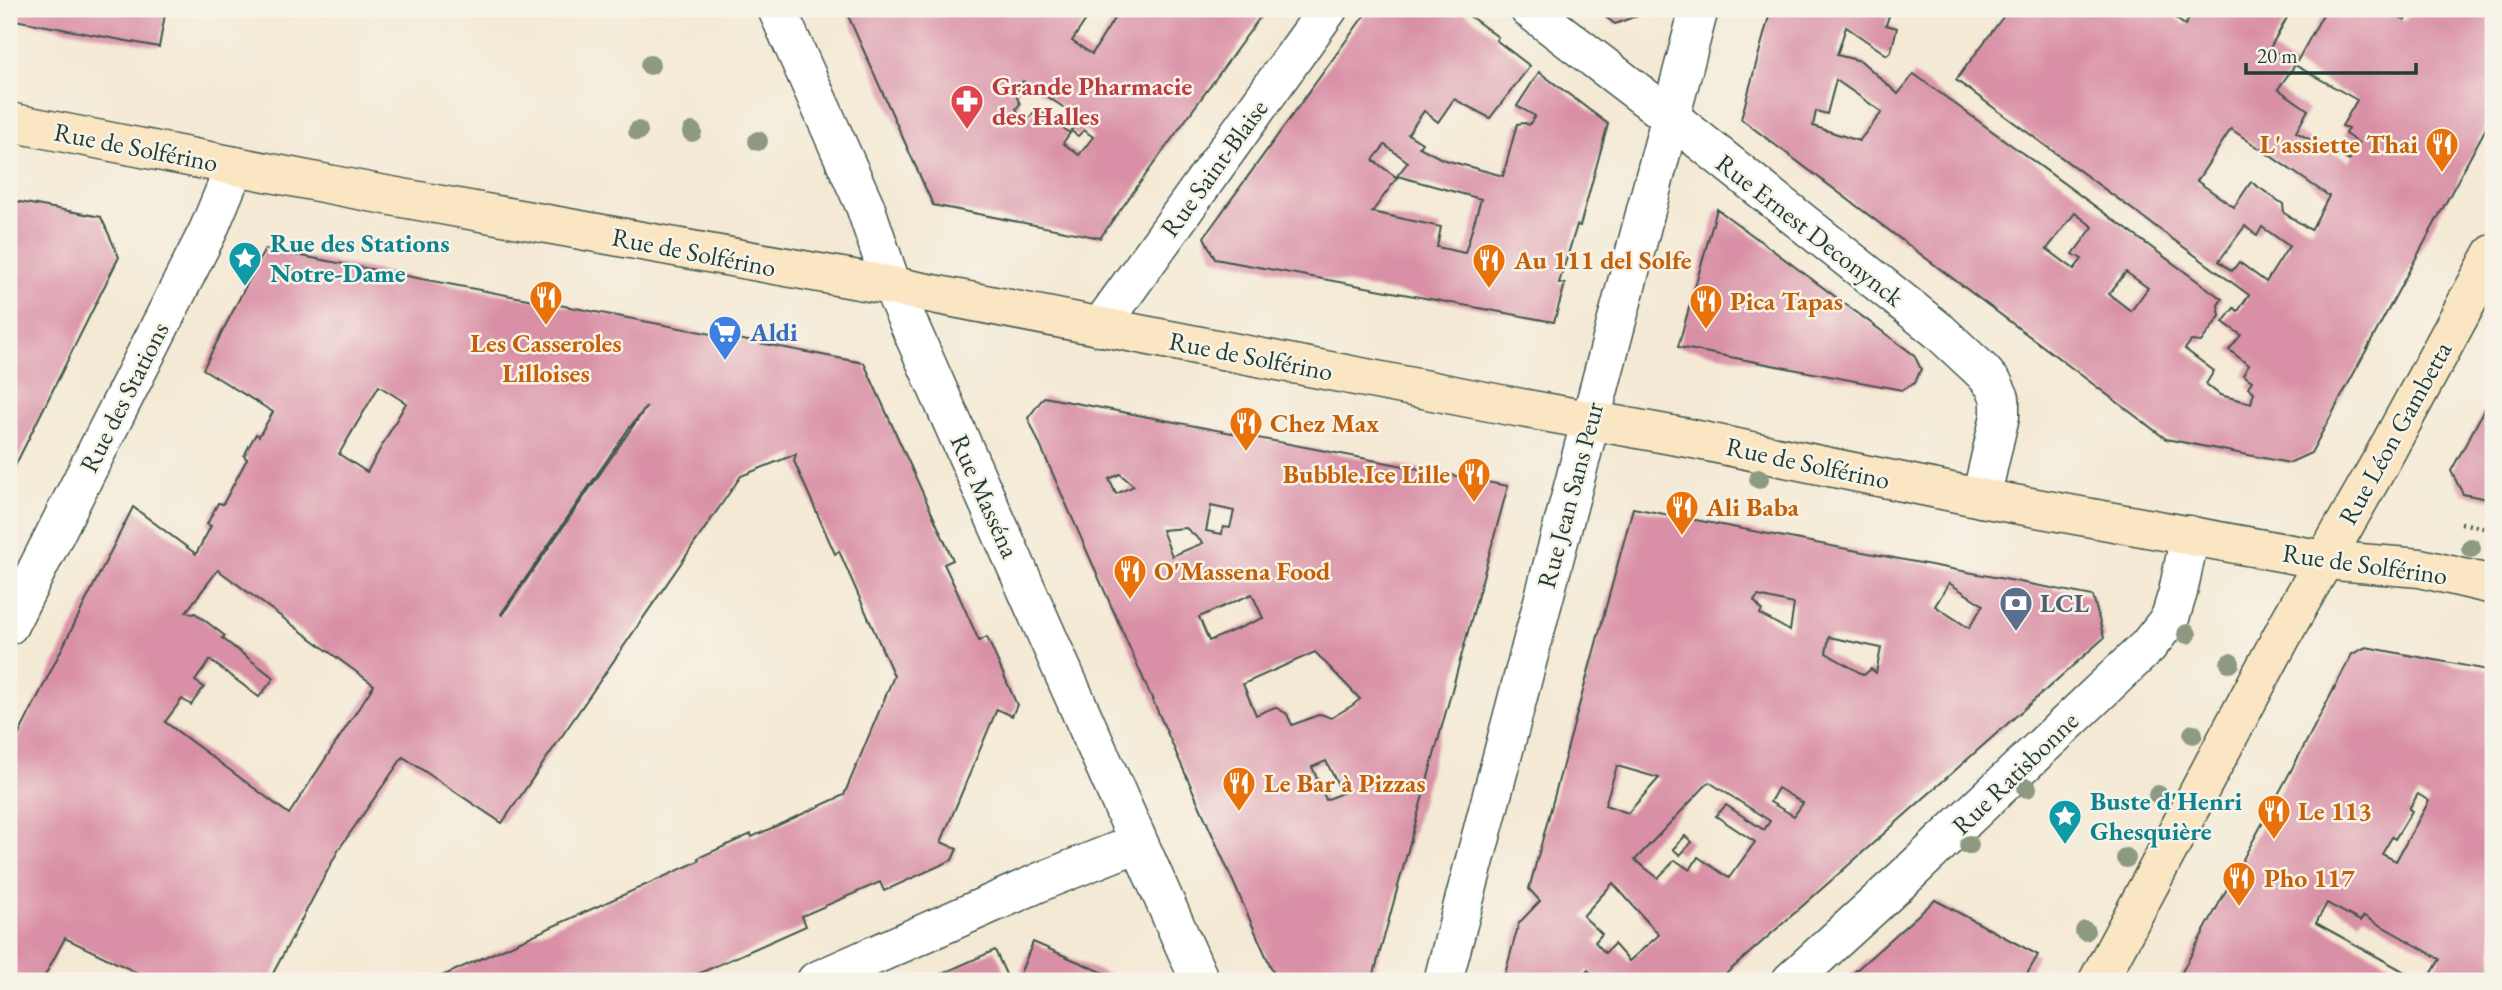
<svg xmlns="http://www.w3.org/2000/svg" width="2502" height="990" viewBox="0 0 2502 990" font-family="'EB Garamond',serif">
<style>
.building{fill:#d990a6;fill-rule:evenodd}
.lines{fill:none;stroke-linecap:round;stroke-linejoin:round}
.street-casing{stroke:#3f574c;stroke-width:41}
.secondary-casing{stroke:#3f574c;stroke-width:41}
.path{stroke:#3f574c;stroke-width:4.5;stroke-dasharray:2 5;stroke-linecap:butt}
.street{stroke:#fff;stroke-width:38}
.secondary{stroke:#fbe6c3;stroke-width:38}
.tree{fill:#8e9982}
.labels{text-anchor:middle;stroke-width:5;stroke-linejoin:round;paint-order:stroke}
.health-label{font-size:26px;font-weight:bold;fill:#be3a42;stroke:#f7f3e8;text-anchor:start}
.food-label{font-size:26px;font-weight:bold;fill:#c56008;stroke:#f7f3e8;text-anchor:start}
.street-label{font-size:26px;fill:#1f3d34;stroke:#f7f3e8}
.culture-label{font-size:26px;font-weight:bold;fill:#0d838f;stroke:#f7f3e8;text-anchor:start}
.shop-label{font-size:26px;font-weight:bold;fill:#366cbe;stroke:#f7f3e8;text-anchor:start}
.service-label{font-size:26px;font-weight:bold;fill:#4e5e75;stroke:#f7f3e8;text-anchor:start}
</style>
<rect width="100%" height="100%" fill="#f7f3e8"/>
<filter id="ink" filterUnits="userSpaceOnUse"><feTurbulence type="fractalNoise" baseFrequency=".0143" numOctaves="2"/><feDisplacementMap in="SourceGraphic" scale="14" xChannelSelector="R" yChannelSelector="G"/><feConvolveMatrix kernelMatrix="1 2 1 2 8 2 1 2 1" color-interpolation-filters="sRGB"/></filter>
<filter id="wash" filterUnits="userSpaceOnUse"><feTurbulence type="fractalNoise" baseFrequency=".00686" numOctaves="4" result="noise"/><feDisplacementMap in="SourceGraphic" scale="28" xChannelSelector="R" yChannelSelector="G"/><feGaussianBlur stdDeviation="1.57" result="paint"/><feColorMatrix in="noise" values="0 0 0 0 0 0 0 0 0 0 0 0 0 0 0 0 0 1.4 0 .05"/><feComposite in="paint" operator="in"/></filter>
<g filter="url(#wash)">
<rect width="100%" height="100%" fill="#f4e9d4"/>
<g id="blocks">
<!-- building -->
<g class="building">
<path d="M9,9h157l-7,38 -150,-28z"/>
<path d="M845,9h248l-21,32 20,13 28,-45h146l-166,229 -167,-33zM1023,81l57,37 -9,13 7,5 6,-6 9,7 -14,18 -16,-12 7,-10 -30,-22 -7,2 -9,12 -8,-16 4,-5 -4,-9z"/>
<path d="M1369,9h91l38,28 -2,3 34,26 -40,52 -36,-19 -16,23 -14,-11 -16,23 14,9 -3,4 23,12 61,17 14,-52 8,-1 4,2 6,-9 -18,-10 22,-34 69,52 -28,102 -3,-1 -18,58 6,1 -11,38 -339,-63 -11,-22zM1385,145l23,17 -11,14 84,23 -16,54 -28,-6 4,-20 -69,-15 25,-34 -24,-18z"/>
<path d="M1595,9h46l-2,6 -24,9z"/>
<path d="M1771,9h98l20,7 -3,9 11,3 -6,23 -4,4 -41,-28 -9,28 24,6 37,33 16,-20 308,225 -4,6 2,11 -19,26 -10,-1 -6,8 29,22 -8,13 14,11 31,8 3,-11 -6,-5 4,-6 -9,-6 6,-10 -20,-15 12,-15 -18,-13 11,-14 4,3 11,-16 -293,-215 53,-71h153l23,16 11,-16h96l-22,39 25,17 -17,24 30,21 -12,22 53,29 10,-18 -14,-9 3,-6 -6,-2 15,-26 -62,-35 31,-56h57l22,11 6,-11h82v106l-182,338 -22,10 -123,-24 -425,-320zM1836,80l46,32 -23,29 -46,-15 3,-15 11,3zM2231,129l98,67 -18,34 -27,-17 -1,-9 -32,-22 -17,25 -37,-26zM2075,213l18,14 -20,27 9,5 -8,10 -27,-20zM2245,226l12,10 5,-9 27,19 -23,36 -27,-20 -7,9 -13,-10zM2126,272l22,16 -17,23 -22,-17z"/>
<path d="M9,200l92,17 18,40 -110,221v-142l6,-28 -6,-1z"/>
<path d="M1717,209l197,146 7,14 -6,14 -13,7 -224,-43z"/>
<path d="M265,249l599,114 89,197 -9,4 11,23 24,54 8,-4 30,68 -5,11 -15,-7 -56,133 16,7 -5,11 -68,31 -4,-9 -78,34 4,10 -124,55h-251l268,-120 -1,-3 53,-24 1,3 92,-42 50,-119 -55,-125 -4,3 -41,-93 2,-7 -55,22 -239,347 -99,-66 -64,92 -70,132h-115l-89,-43 -23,43h-33v-227l124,-247 63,47 15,-28 -4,-2 11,-21 5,1 24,-45 -3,-3 5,-10 7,-12 3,2 14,-24 -70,-43zM379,386l27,17 -39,69 -28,-18zM647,406l-145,209 -1,-1 128,-186zM218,570l156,115 -85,129 -124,-92 17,-23 9,6 13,-18 -9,-6 15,-21 49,37 15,-19 -52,-40 3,-2 -30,-23 -2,1 -7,-2z"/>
<path d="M2493,394v106l-30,-6 -12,-23z"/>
<path d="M1044,397l464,89 -136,495h-95l-249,-563zM1120,474l14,12 -18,8 -7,-15zM1211,506l23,5 -4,17 -7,-1 -1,7 -16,-3zM1186,528l17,15 -31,13 -10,-26zM1252,594l11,24 -54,23 -10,-24zM1315,652l45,47 -7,6 -22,13 -10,-4 -29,11 -5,-11 -12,-7 -19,8 -13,-31zM1326,761l16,32 -16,7 -14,-33z"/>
<path d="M1633,508l460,88 11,42 -386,343h-119l-11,-11 -10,11h-75l16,-58 21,-22 -11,-12zM1949,583l34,22 -14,23 -34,-22zM1758,596l36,8 -4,27 -30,-17 2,-4 -8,-9zM1829,637l52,11 -5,25 -5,-4 -7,6 -38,-22zM1617,766l42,12 -31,35 -23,-8zM1709,782l61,39 -6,9 -38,-25 -10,11 39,26 -26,36 -31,-21 -8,13 -15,-10 -17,18 -23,-18zM1778,788l25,15 -9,13 -24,-14zM1613,883l46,52 -30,26 -15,-17 -9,9 -10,-11 7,-8 -19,-18z"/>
<path d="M2366,647l127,24v310h-56l-7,-5 10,-17 -76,-43 -4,5 -33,-18 -11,20 98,54 -2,4h-235l124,-229 51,-98zM2418,794l11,7 -33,60 -14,-7 10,-17 3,2 17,-28 -3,-2z"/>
<path d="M1685,836l7,6 -12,13 -7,-6z"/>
<path d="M1935,900l103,55 -15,26h-179z"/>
<path d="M1033,942l41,18 49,21h-106z"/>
<path d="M995,950l14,31h-83z"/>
</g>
</g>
</g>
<g filter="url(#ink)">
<use href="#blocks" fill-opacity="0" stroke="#3f574c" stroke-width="2"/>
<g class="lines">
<defs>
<g id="street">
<path d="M777,9l88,197 27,80 308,695"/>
<path d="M1529,9l140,107 270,215 44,41 11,13 6,13v18l-19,82"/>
<path d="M1100,327l228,-318"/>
<path d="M9,625l199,-394 27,-65"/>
<path d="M816,981l231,-102 91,-36"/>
<path d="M1443,981l256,-972"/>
<path d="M1791,981l113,-103 244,-232 22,-28 8,-26 12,-57"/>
</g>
<g id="secondary">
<path d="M9,122l360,70 523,94 613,119 183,33 293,60 343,62 96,8 73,17"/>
<path d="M2098,981l193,-362 89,-156 113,-209"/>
</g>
</defs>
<!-- street casing -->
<use href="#street" class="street-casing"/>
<!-- secondary casing -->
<use href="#secondary" class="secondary-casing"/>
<!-- path -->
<path class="path" d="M2461,523l32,7"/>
<!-- street -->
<use href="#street" class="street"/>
<!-- secondary -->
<use href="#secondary" class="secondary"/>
</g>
<!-- trees -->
<g class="tree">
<circle cx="650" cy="65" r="10"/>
<circle cx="638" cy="131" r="10"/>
<circle cx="692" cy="132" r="10"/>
<circle cx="758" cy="141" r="10"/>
<circle cx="1759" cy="479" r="10"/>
<circle cx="2471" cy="548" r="10"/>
<circle cx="2187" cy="634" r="10"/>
<circle cx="2230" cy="663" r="10"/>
<circle cx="2193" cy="734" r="10"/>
<circle cx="2027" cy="788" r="10"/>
<circle cx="2158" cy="795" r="10"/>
<circle cx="1969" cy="845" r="10"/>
<circle cx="2126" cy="858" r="10"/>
<circle cx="2085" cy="931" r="10"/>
</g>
</g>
<!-- icons -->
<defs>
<symbol id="pharmacy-pin" viewBox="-11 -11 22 30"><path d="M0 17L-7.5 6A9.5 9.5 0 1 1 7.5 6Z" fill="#e0444e" stroke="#f7f3e8"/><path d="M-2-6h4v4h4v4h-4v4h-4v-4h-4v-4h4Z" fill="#fff"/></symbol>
<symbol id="restaurant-pin" viewBox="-11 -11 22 30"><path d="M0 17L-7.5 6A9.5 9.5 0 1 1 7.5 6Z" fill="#e8710a" stroke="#f7f3e8"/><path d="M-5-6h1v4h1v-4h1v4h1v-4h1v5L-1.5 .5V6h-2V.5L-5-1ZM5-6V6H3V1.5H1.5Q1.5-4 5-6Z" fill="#fff"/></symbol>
<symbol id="sight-pin" viewBox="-11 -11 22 30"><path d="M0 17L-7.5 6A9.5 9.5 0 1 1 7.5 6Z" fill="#0f9aa8" stroke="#f7f3e8"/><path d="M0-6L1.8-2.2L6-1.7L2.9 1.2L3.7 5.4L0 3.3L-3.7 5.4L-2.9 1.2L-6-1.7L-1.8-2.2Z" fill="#fff"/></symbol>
<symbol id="supermarket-pin" viewBox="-11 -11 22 30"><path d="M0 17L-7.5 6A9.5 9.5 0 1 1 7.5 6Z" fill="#3f7fe0" stroke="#f7f3e8"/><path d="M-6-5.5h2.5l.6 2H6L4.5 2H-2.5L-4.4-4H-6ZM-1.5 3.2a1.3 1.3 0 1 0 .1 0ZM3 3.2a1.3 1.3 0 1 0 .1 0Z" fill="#fff"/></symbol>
<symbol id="bank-pin" viewBox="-11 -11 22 30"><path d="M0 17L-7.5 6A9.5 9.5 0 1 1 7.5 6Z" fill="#5c6f8a" stroke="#f7f3e8"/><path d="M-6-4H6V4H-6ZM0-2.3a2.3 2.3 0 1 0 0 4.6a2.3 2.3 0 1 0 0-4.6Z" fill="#fff"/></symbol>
</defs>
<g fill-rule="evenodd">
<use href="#pharmacy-pin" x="948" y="82" width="38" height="52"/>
<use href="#restaurant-pin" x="2423" y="125" width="38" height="52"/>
<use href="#sight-pin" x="226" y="239" width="38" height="52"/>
<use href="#restaurant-pin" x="1470" y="241" width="38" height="52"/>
<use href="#restaurant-pin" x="527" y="278" width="38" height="52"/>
<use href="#restaurant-pin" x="1687" y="282" width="38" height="52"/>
<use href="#supermarket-pin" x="706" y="313" width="38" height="52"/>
<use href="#restaurant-pin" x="1227" y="404" width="38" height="52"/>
<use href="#restaurant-pin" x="1455" y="455" width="38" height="52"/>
<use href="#restaurant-pin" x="1663" y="488" width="38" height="52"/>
<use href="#restaurant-pin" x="1111" y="552" width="38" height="52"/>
<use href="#bank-pin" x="1997" y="584" width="38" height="52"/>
<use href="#restaurant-pin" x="1220" y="764" width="38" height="52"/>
<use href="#restaurant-pin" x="2255" y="792" width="38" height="52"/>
<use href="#sight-pin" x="2046" y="797" width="38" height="52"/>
<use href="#restaurant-pin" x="2220" y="859" width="38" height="52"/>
</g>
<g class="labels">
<!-- health labels -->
<g class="health-label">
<text x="992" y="95">Grande Pharmacie<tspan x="992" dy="30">des Halles</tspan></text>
</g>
<!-- food labels -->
<g class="food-label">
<text x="2418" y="153" text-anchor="end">L'assiette Thai</text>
<text x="1514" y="269">Au 111 del Solfe</text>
<text x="1730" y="310">Pica Tapas</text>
<text x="546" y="352" text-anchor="middle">Les Casseroles<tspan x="546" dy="30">Lilloises</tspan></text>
<text x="1270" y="432">Chez Max</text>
<text x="1450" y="483" text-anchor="end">Bubble.Ice Lille</text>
<text x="1706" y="516">Ali Baba</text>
<text x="1154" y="580">O'Massena Food</text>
<text x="1264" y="792">Le Bar à Pizzas</text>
<text x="2298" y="820">Le 113</text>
<text x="2264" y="887">Pho 117</text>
</g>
<!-- street labels -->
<g class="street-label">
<text transform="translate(136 147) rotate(11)" y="9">Rue de Solférino</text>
<text transform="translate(1214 168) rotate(-54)" y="9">Rue Saint-Blaise</text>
<text transform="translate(1810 230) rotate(38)" y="9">Rue Ernest Deconynck</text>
<text transform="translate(694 252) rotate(11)" y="9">Rue de Solférino</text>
<text transform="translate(1251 356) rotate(11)" y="9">Rue de Solférino</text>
<text transform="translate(124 397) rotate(-63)" y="9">Rue des Stations</text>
<text transform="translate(2395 433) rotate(-61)" y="9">Rue Léon Gambetta</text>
<text transform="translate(1808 463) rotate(12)" y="9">Rue de Solférino</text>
<text transform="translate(1570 495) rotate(-75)" y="9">Rue Jean Sans Peur</text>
<text transform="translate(985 496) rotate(66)" y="9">Rue Masséna</text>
<text transform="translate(2365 564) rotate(8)" y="9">Rue de Solférino</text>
<text transform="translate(2015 773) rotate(-44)" y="9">Rue Ratisbonne</text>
</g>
<!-- culture labels -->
<g class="culture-label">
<text x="270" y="252">Rue des Stations<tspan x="270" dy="30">Notre-Dame</tspan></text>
<text x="2090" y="810">Buste d'Henri<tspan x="2090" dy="30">Ghesquière</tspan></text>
</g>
<!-- shop labels -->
<g class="shop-label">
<text x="750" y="341">Aldi</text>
</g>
<!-- service labels -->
<g class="service-label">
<text x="2040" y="612">LCL</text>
</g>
</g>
<!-- margin -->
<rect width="2502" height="990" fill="none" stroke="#f7f3e8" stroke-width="35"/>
<!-- scale -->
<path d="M2246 63v10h170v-10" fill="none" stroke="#1f3d34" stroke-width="3.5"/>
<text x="2257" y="63" font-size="21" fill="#1f3d34" stroke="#f7f3e8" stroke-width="5" paint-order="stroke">20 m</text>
</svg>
